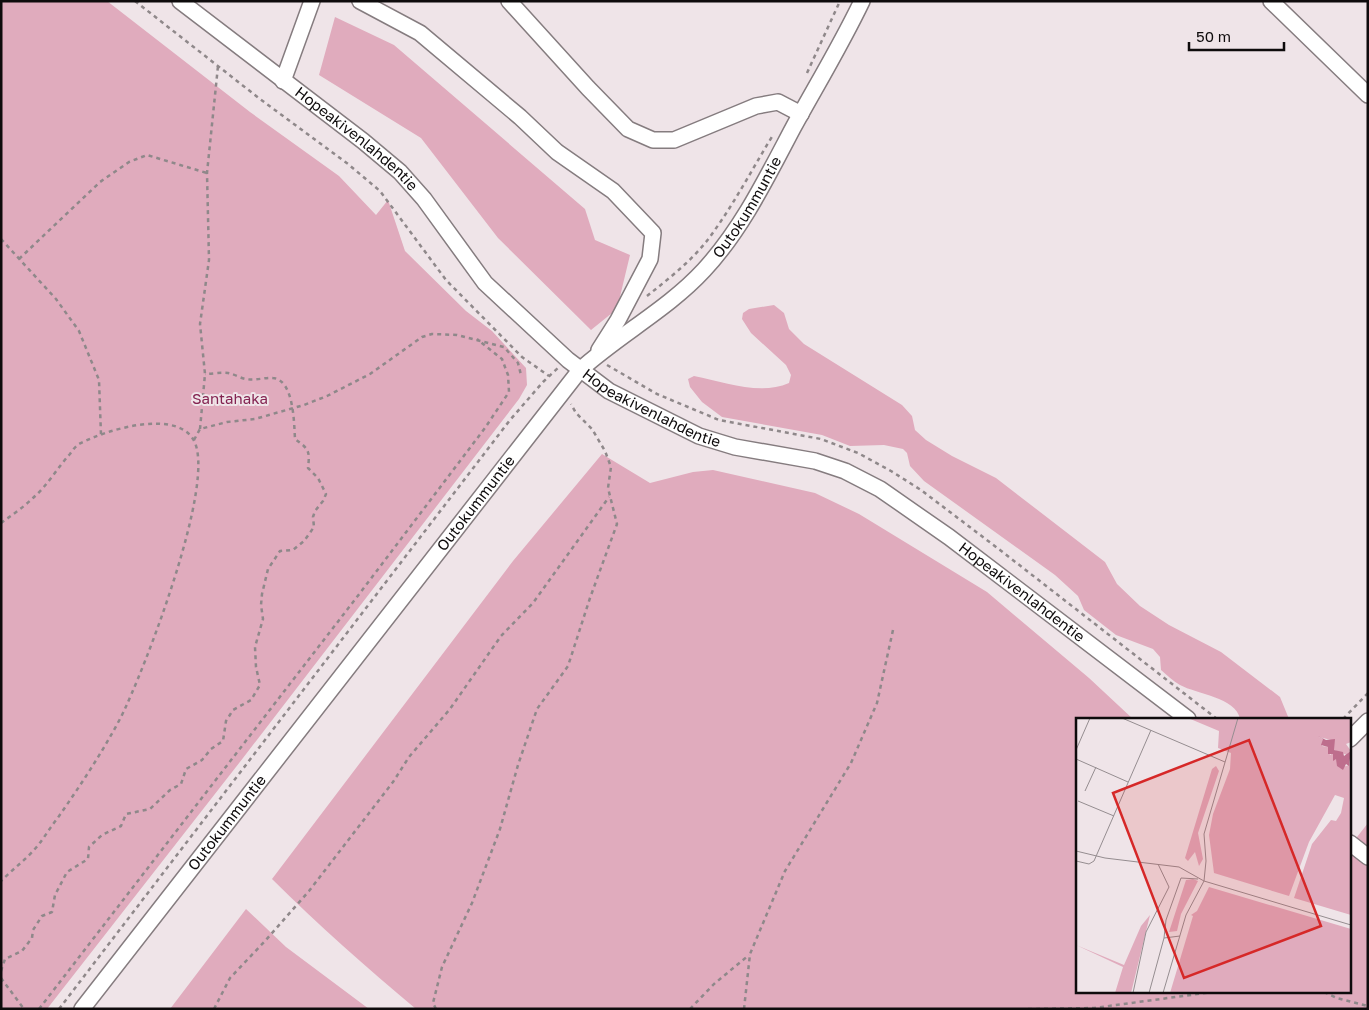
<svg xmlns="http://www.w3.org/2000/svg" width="1369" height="1010" viewBox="0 0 1369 1010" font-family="'Golos Text',sans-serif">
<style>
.green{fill:#e0abbd}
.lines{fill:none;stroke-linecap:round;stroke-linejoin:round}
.minor-casing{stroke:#857c7f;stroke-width:18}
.path{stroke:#8f888a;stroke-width:2.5;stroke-dasharray:4 4;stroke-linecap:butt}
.minor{stroke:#fff;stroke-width:15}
.labels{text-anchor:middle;stroke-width:4;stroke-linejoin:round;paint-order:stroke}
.street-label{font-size:15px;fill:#0e0b0c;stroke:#efe4e8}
.park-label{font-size:15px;fill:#842351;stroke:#efe4e8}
.inset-road{fill:none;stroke:#958d90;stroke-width:1}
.view{fill:#d62828;fill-opacity:0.15;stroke:#d62828;stroke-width:2.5}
.inset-edge{fill:none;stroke:#0e0b0c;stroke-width:2.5}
</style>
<rect width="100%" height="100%" fill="#efe4e8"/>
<!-- green -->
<g class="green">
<path d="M1,1h106l143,111 89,64 37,39 12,-15 17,51 61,60 26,20 34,37 1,17 -8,14 -276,359 -196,251h-46z"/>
<path d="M335,17l59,28 191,164 10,31 35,15 -13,54 -26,21 -93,-92 -77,-100 -102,-63z"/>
<path d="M774,305l10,8 5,16 15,15 98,61 10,11 3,14 11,10 26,16 44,22 109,84 12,22 23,22 29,19 52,27 59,45 9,22h-49c-4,-22 -44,-25 -60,-34 -7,-4 -13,-10 -19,-15l-1,-13 -7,-8 -37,-14 -32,-25 -6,-14 -23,-21 -131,-94 -14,-15 -3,-13 -4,-4 -19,-4 -34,1 -28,-11 -100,-18 -20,-15 -12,-15 -2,-8 6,-3c31,6 66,20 95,7l2,-8 -5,-10 -35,-32 -9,-14 1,-6 6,-4z"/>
<path d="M602,454l48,29 43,-11 20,-2 102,23 44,21 128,78 102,86 44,41h-55v272h272v-145l18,-23v186h-952c-50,-42 -98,-84 -144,-130l241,-318z"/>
<path d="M246,909l40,38 83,62h-199z"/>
</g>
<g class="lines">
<defs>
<g id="minor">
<path id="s1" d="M180,1l183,140 37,31 24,27 61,84 83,77 41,31 90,45 36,11 80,14 30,10 35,18 69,48 239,182"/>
<path d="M360,1l60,32 100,84 37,35 56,39 40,42 -3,26 -32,61 -19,30"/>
<path d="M509,1l79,87 40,41 25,11h21l82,-34 22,-4 23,12"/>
<path d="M1271,1l97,94"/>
<path d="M283,81l29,-80"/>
<path d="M1350,739l18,-18"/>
<path d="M1350,843l18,14"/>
<path id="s2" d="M82,1009l498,-639c40,-36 88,-61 124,-100 38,-41 63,-93 89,-142 23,-42 48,-83 69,-127"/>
</g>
</defs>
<!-- minor casing -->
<use href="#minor" class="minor-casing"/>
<!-- path -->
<g class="path">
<path d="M135,1l125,98 88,65 32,27 66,89 76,77 27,19"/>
<path d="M807,73l33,-72"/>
<path d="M1,239l55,60 23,32 20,49 2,55"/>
<path d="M19,259l81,-77 29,-20 18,-7 60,18"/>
<path d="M647,296c20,-16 42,-33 59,-54 26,-34 45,-71 67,-107"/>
<path d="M607,365l50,29 62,26 102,19 37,14 33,18 30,19 79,60 217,169"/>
<path d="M200,429l5,-55 -5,-50 9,-64 -2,-87 11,-107"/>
<path d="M194,440l6,-11 27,-7 28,-3 49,-14 23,-9 43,-22 52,-37 10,-3 25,1 47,12 14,16 3,12"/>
<path d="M1,523c11,-8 23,-16 33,-26 13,-11 24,-30 36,-43 3,-4 6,-9 11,-11 25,-13 93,-34 112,-4 26,40 -50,234 -72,278 -19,36 -41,69 -64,102 -8,10 -14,21 -23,31 -10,11 -22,20 -33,31"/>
<path d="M1343,719l25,-26"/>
<path d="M1,971l4,-12 17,-8 10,-13 1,-8 9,-14 10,-4 3,-17 12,-23 21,-13 1,-12 13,-12 19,-9 5,-12 24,-5 20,-19 11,-6 5,-15 16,-9 9,-11 12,-8 3,-20 7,-11 18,-10 9,-15 -4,-18 -1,-20 8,-28 -2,-14 1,-11 6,-25 12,-18 13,-1 11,-9 10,-14 -1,-10 2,-6 8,-10 3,-7 -8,-16 -10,-10c2,-17 1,-19 -13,-29 -1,-16 -1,-59 -22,-61 -8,-1 -17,3 -27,1 -6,-1 -12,-5 -18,-6 -7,-1 -16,1 -23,1"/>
<path d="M1,978l23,31"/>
<path d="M1244,991h3"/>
<path d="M1268,991l56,1 13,6 31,8"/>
<path d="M39,1009l321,-416 125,-165 24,-36 -1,-17 -6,-16 -25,-20"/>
<path d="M59,1009l451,-589 33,-38 16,-15"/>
<path d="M214,1009l16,-31 35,-37 44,-50 84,-109 16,-25 41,-48 51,-73 32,-33 76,-106"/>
<path d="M436,1009l-3,-6 9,-36 30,-64 28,-74 18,-64 19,-56 31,-43 22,-68 27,-74 -9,-36 3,-21 -6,-16 -13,-22 -16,-16 -5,-9"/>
<path d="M690,1009l24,-25 35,-29"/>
<path d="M744,1009l6,-55 35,-83 66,-108 26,-60 16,-73"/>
<path d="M1028,1009l66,-1 126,-17"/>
</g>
<!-- minor -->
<use href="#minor" class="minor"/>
</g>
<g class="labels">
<!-- street labels -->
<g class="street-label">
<text dy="5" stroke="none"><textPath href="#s1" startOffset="224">Hopeakivenlahdentie</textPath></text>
<text dy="5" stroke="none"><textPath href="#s2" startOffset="1046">Outokummuntie</textPath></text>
<text dy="5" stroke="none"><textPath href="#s1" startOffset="629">Hopeakivenlahdentie</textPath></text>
<text dy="5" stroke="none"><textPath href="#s2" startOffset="641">Outokummuntie</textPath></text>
<text dy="5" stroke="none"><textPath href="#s1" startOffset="1049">Hopeakivenlahdentie</textPath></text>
<text dy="5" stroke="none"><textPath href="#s2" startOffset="236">Outokummuntie</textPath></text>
</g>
<!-- park labels -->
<g class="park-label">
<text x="230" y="404">Santahaka</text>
</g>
</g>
<!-- overview -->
<g transform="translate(1076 718)">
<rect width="275" height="275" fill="#efe4e8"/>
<path d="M112,0h163v24l-5,2 5,7 -4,4 -13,-5 -3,-10 -12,-3 4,2 -1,7 6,1 2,8 3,-2 4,6 3,9 9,-3 2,-8v158l-57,-17 18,-54 19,-24 5,1 5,-8 3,-15 -9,-3 -26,47 -20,54 -75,-23 -5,-38 4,-21 17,-45 1,-16 -13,-5 1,-17zM140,48l3,5 -21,62 5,26 -4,7 -4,-14 -7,9 -3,-3 27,-89zM117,161l5,2 -17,33 -4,17 -8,1 17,-52zM133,169l142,42v64h-181l23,-77 -2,-1 6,-4zM74,197l-19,78h-16l8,-26 -47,-22 48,20 17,-39z" fill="#e0abbd"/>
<path d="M242,18l8,4 9,-1 -1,11 9,2 1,4 7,-5 -2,15 -3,-2 -3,6 -6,-4 -1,-7 -3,2v-7h-5v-7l-7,-2 2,-6z" fill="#be6e8d"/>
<path class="inset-road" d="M46,0l103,44M0,32l14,-32M0,41l52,23M9,73l11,-24M2,83l36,15M0,133l29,7 74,9 25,14 147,44M0,143l13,3 5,-3 57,-131M88,220l2,-18 15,-42 17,1M57,275l13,-61 23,-45 -11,-23M73,275l15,-55 16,-2M87,275l23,-78 18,-34 2,-20 -2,-27 34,-116"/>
<path class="view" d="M173,22l72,186 -137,52 -71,-185z"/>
<rect width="275" height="275" class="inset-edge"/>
</g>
<!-- border -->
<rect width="1369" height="1010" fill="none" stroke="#0e0b0c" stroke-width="5"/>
<!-- scale -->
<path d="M1189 42v8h95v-8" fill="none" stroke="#0e0b0c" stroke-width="2.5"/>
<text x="1196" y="42" font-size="15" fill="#0e0b0c" stroke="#efe4e8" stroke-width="4" paint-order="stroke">50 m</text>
</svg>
